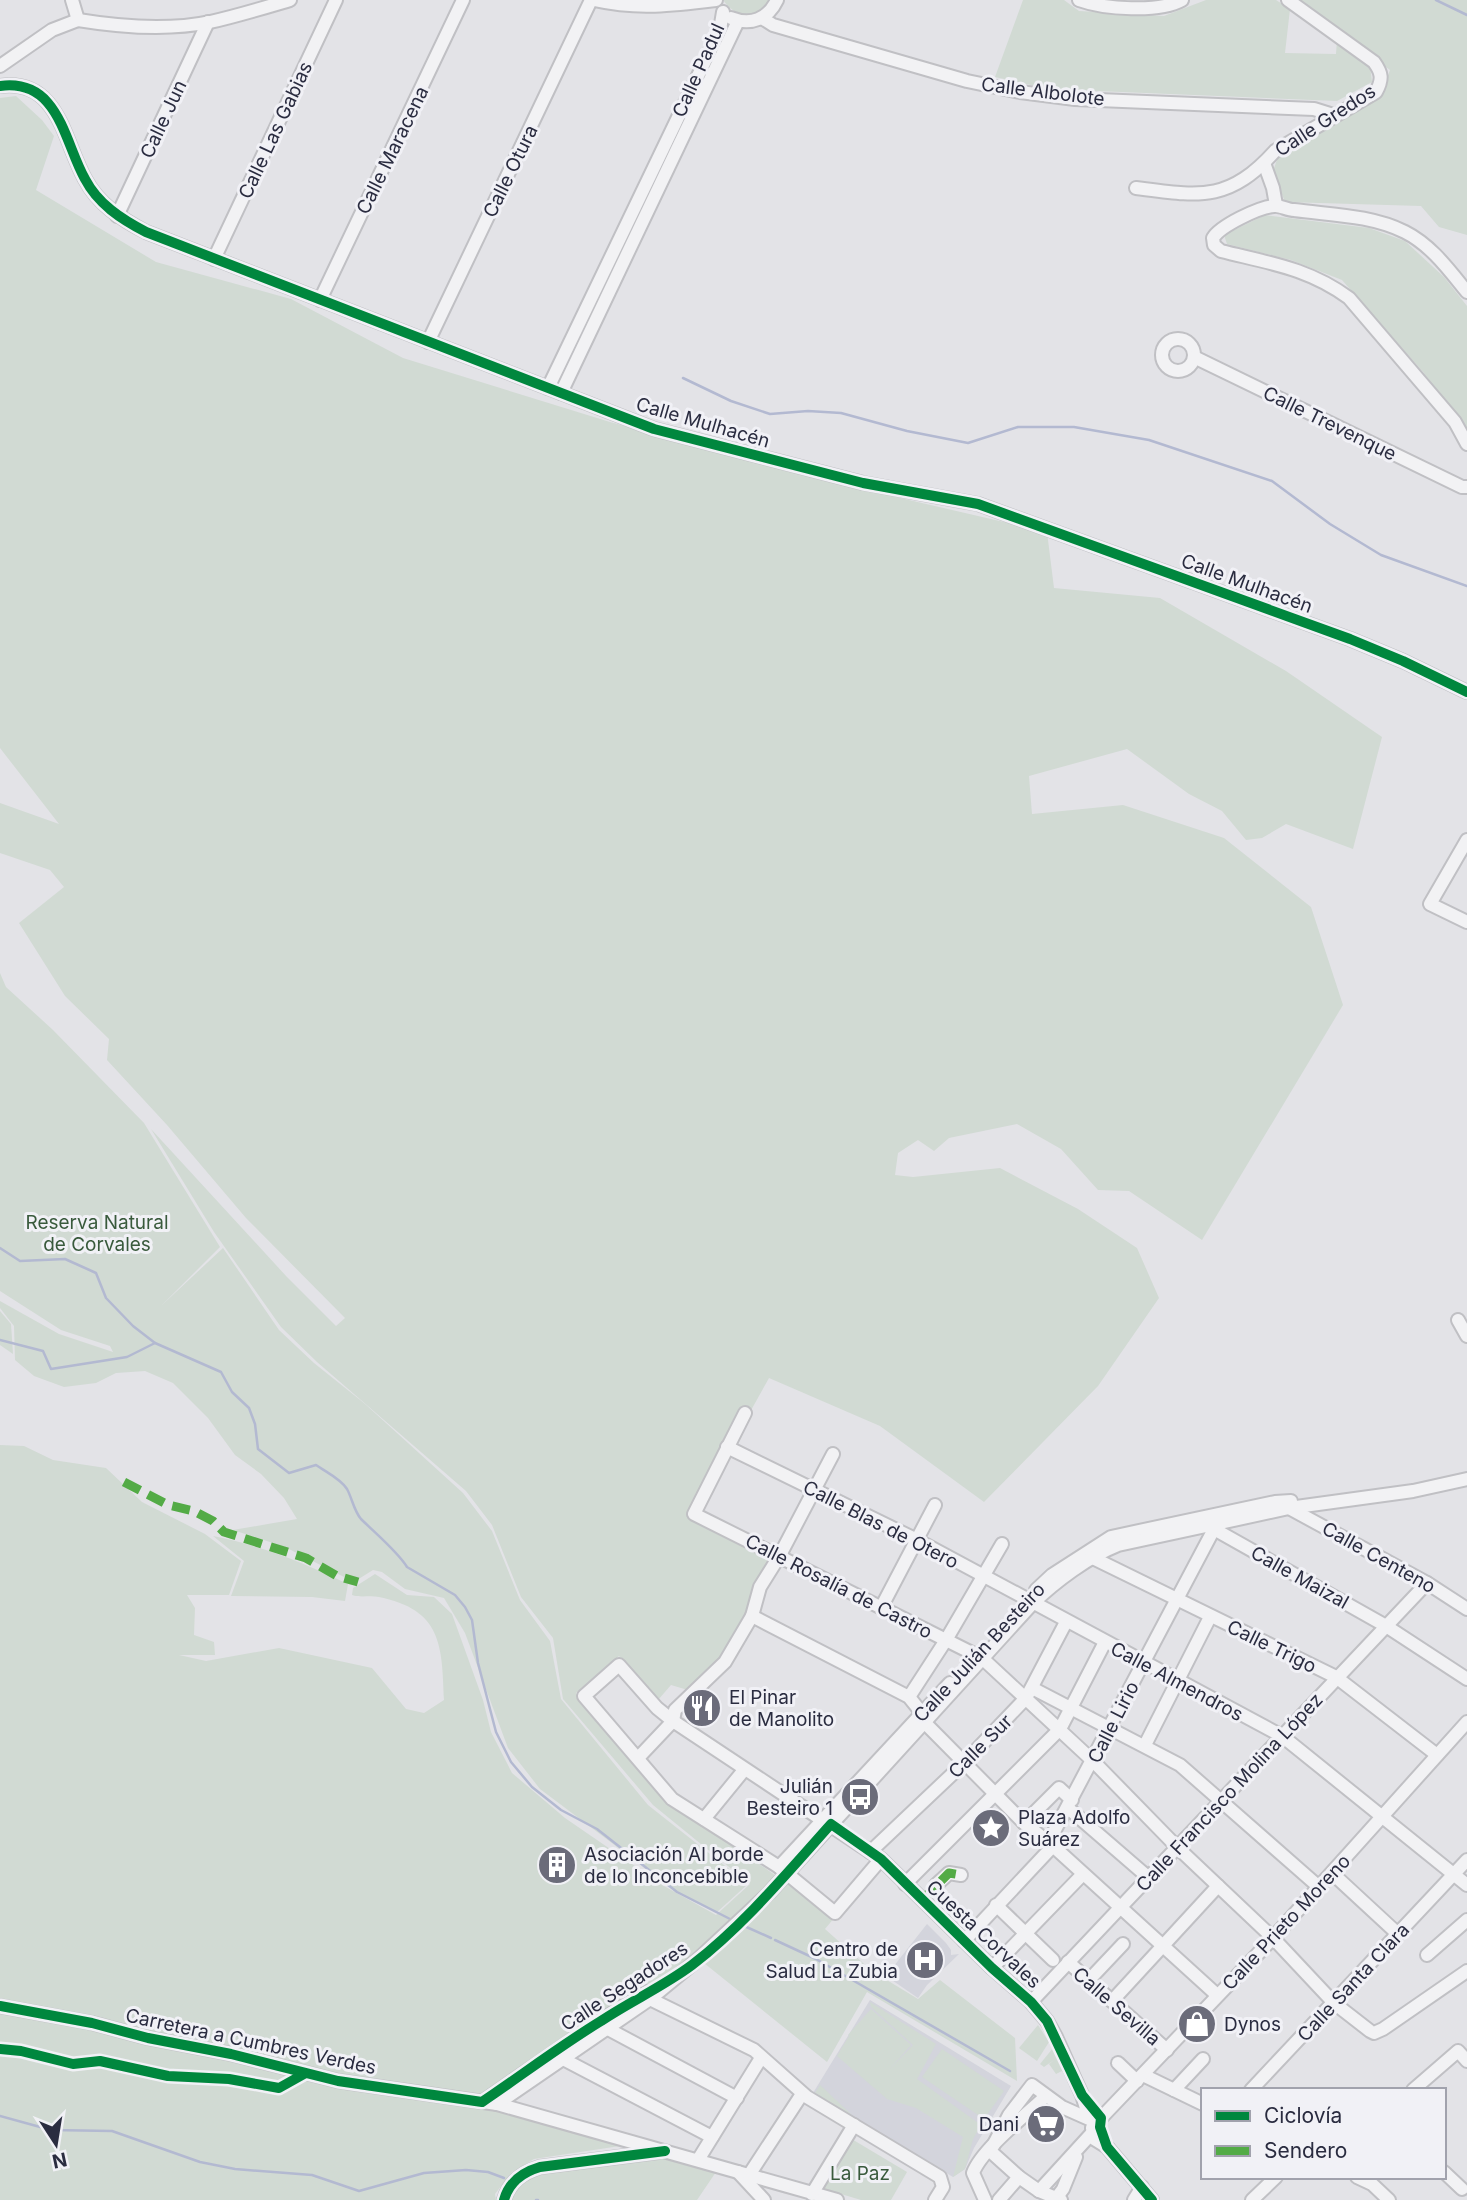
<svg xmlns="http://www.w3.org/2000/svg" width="1467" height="2200" viewBox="0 0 1467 2200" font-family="Inter,sans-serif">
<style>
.built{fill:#d3d4dc}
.green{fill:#d1dad3}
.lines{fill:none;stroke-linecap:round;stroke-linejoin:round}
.stream{stroke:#b3b9d1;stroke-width:2.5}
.minor-casing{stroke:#c0c0c4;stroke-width:16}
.minor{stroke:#f2f2f4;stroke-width:12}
.quiet{stroke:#53ab46;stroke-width:9;stroke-dasharray:18 9;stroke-linecap:butt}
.cycleway-casing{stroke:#f1f1f6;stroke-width:15}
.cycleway{stroke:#00873e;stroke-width:10}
.labels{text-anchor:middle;stroke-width:6;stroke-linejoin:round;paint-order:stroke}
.street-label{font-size:19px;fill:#2a2c40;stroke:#f1f1f6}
.park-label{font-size:19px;fill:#395a3c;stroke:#f1f1f6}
.poi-label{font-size:19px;fill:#2a2c40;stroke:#f1f1f6;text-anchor:start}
</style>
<rect width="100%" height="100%" fill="#e3e3e7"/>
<!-- built -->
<g class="built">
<path d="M927,1924l19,19 5,7v5l8,-1 -32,31 -9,13 -32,-22z"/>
<path d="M870,2000l141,86 -37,62 -9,21 -12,8 -140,-84z"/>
</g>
<!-- green -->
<g class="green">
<path d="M723,0h47c-13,22 -33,19 -47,0z"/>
<path d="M1023,0h41l15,11 85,5 42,-16h70l14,9 -5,44 51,1 1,-14 33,25 2,17 -35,19 -288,-12 -54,-12z"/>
<path d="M1298,0h169v235l-28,-8 -18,-21 -136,-4 -12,-31 5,-14 103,-62 9,-25z"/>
<path d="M16,96l26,24 12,16 -18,54 120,72 135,37 112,59 207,64 286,75 151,35 7,56 106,10 126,73 96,66 -29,112 -67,-25 -24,14 -16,2 -24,-29 -33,-17 -62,-45 -98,27 3,38 91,-9 101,33 87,69 32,98 -141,235 -73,-49 -31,-1 -37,-41 -44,-25 -68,14 -15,13 -16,-11 -20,13 -3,22 18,2 87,-9 78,41 59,39 22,50 -61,88 -114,116 -104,-76 -111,-48 -77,138 79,44 -27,62 -23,40 -30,29 -20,-6 -13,15 -39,-44 -43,37 93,108 166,116 -10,12 47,42 46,28 22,-19 75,58 2,43 -150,-89 -40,70 -133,-107 -34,27 -20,6 -163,110 143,48 -86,13 -22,13 -17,22 1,6h-496v-755l24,1 29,14 53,8 36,34 63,32 36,27 -12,34h-42l8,13 -1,27 20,7 1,13h-36l27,6 73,-13 93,20 34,41 18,4 20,-13c-2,-55 -2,-90 -65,-103 -9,-2 -18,1 -27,-2l1,-7 22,-14 32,21 27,2 18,17 31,86 8,32 21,41 53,45 99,68 52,29 34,-31 -97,-79 -90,-106 -10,-61 -32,-41 -29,-72 -26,-34 -149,-129 -36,-35 -67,-95 -63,-103 136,148 49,49 9,-8 -99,-100 -79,-93 -60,-65 2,-21 -44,-43 -46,-73 45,-36 -14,-17 -50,-17v-50l59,21 -59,-76v-650z"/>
<path d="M1265,215l104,13 36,13 39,36 23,29v123l-44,-57 -81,-92 -51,-20 -64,-16 -3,-9z"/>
<path d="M0,973l6,14 47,43 91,93 76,124 -59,59 62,-58 56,82 35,33 50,40 99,90 29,38 28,69 30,41 11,58 87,106 100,79 -32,29 -39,-21 -137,-103 -32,-41 -43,-115 -21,-35 -39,-9 -23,-17 -9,-2 -16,10 -11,-2 -61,-31 -52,-17 64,-11 -13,-21 -23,-24 -26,-19 -27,-37 -35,-35 -28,-12 -29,2 -20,10 -32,4 -30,-11 -19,-16 -1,-34 -14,-18v-7l59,33 54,18 -3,-6 -49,-16 -61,-39z"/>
<path d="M0,1311l11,13 2,30 -13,-9z"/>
<path d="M213,1536c47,9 92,27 135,48l-3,17 -33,-4 -81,-1 13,-35z"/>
<path d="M870,2002l66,42 -19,35 64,46 -8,14 -8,30 -12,8 10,-40 -47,-29 -29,-9 -50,-43 12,-20 6,5 -7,-6 23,-26 40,36 -23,26 25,-26 -42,-38z"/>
<path d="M1038,2025l11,17 -12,19 -18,-13z"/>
<path d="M1053,2048l16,31 -2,1 -5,-9 -6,3 -7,-10 5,-4 -10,7 -4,-3z"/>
<path d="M942,2049l62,42 -20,28 -62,-42z"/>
<path d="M820,2085l33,31 -38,-23z"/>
<path d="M850,2138l57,34 -16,28h-30l-40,-12z"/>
<path d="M661,2155l57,14 -21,31h-185c2,-7 6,-14 12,-19 15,-11 112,-22 137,-26z"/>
</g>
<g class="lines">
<!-- stream -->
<g class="stream">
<path d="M1436,0l31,15"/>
<path d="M683,378l48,23 39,13 38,-3 33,2 66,18 61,12 50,-16h56l75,13 123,41 58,43 51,31 86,31"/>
<path d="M0,1248l20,13 45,-2 31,14 10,25 27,28 22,17 66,29 11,20 17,16 6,16 3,25 31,24 27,-8c10,7 25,14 31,24 5,9 7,22 14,30 13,13 37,33 46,48l48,28 10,12 7,13 6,43 18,69 15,30 21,25 29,23 36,19 80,63 55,28"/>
<path d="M0,1340l43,11 8,18 76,-12 28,-14"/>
<path d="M742,1925l29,13"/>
<path d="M775,1940l41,19 194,112"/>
<path d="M0,2116l51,14 61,1 88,31 35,7 77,6 47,16 65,-18 42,-3 22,2 16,6"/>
<path d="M536,2200h2"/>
</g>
<defs>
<g id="minor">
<path d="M72,0l6,20"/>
<path d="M594,0c45,10 77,5 122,0"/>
<path d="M1079,0c25,9 80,13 103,0"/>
<path d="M731,18c20,8 37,1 46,-18"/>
<path d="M762,18l11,7 194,56 53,11 55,7 239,10 19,6"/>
<path d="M78,20c43,7 89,11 132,2 27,-6 53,-14 80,-22"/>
<path d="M0,66l52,-36 26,-10"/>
<path d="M0,86c59,-8 64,56 85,93 13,25 36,40 61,53l508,197 209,54 115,21 372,135 53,22 64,31"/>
<path d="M1264,163l9,25 3,17"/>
<path d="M1136,188c63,8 92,15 139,-37l101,-59c7,-13 6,-19 -2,-30l-86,-62"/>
<path d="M117,216l91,-194"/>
<path d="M214,259l122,-259"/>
<path d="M1467,292c-18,-22 -36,-47 -62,-60 -34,-17 -74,-17 -111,-22 -7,0 -14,-5 -20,-4 -15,1 -54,20 -61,32l1,7 7,6c48,12 87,17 128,47l106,124 12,22"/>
<path d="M320,300l143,-300"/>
<circle cx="1178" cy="355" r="16"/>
<path d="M428,342l163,-342"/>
<path d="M1194,357l268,130h5"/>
<path d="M548,388l172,-358 3,-18"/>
<path d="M561,393l177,-372"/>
<path d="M1467,840l-37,64 37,18"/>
<path d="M1458,1320l9,16"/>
<path d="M745,1413l-51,101 288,144 111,103 85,87 95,90 61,65 36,28 4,2 9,-4 84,-58"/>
<path d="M727,1447l190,93 365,196 185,149"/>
<path d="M1289,1508l138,75 40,26"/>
<path d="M1214,1529l172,97 81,53"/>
<path d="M1093,1558l243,119 101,78"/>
<path d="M1036,1590l16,-15 59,-38 164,-35 16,-1"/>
<path d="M882,1606l53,-101"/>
<path d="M752,1616l157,81 12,15 4,11 99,100 29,23 164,149"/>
<path d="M1032,1688l148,77 139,122"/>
<path d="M909,1697l37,-57 56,-96"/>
<path d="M1145,1745l65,-128"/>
<path d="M638,1758l35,-37 2,-11 50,-48 27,-46 8,-29 20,-32 53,-101"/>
<path d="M1068,1808l81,70"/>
<path d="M704,1819l40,-49"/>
<path d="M1024,1823l35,-35 13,12"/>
<path d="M1048,1843l166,-314v-4"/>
<path d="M870,1852l93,-88 63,-66 40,-76"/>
<path d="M881,1859l-46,54 -56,-46 171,-184"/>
<path d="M779,1867l-107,-68 -88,-103 35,-31 38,43 16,13 208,138 111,109 39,34 16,19 9,16 26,58 7,23"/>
<path d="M1332,1873l66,61"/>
<path d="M905,1884l155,-155 45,-87"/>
<path d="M936,1885l13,-12 12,2"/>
<path d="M996,1905l57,55"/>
<path d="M964,1941l89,-95"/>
<path d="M1427,1955l40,-35"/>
<path d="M1068,1962l99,88"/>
<path d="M992,1968l91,-94"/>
<path d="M1089,1980l34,-36"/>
<path d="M645,1993l5,6 104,51 53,47 133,80 3,10 -8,13"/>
<path d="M1112,2001l106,-115"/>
<path d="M1031,2002l396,-419"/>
<path d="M0,2006l92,17 56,15 83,16 107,27 159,23 340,96"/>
<path d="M608,2029l129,69"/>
<path d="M563,2059l149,78"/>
<path d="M1118,2063l19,18"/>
<path d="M1143,2075l60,29"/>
<path d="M1174,2090l29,-31"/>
<path d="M1251,2090l216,-230"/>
<path d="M1413,2090l45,-39 9,10"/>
<path d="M482,2102l116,-80 49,-30"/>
<path d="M497,2104l153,-105 46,-38 73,-68 264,-290c23,-22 55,-46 85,-58l171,-37 124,-17 54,-12"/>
<path d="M1101,2118l172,-180 194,-216"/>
<path d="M1092,2128l2,11 13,8 45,53"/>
<path d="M993,2146l16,-31 23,-30 30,22 27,12"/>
<path d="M989,2150l30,27 20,14 22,9"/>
<path d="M698,2160l63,-102"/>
<path d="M738,2172l26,28"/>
<path d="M1444,2172l18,17"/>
<path d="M749,2175l53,-81"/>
<path d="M1357,2177l15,7 17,16"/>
<path d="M1039,2191l53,-58"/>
<path d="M812,2194l42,-69"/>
<path d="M1057,2197l6,-8 13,-32"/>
<path d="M504,2200c5,-18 19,-28 36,-33l118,-15"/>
<path d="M985,2200l-12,-27c8,-23 54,-59 73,-77"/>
<path d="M999,2200l20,-23"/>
<path d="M1134,2200l8,-13"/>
<path d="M1252,2200l24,-23"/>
</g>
</defs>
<!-- minor casing -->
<use href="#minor" class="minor-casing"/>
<!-- minor -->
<use href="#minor" class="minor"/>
<!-- quiet -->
<g class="quiet">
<path d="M124,1482l44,23 26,6 19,10 11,11 82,26 31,18 21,6"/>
<path d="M922,1900l27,-27 12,2"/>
</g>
<defs>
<g id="cycleway">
<path d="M0,86c59,-8 64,56 85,93 13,25 36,40 61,53l508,197 209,54 115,21 372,135 53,22 64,31"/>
<path d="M0,2006l92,17 56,15 83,16 107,27 144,21c40,-27 78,-56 119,-81 30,-20 63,-35 91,-56 52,-40 95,-92 139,-141l50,35 111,109 39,34 16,19 35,74 19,23 -1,9 7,20 45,53"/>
<path d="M0,2049l21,2 52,13 27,-3 68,15 61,3 50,9 25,-14"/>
<path d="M504,2200c5,-18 19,-28 36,-33l125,-16"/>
</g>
</defs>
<!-- cycleway casing -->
<use href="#cycleway" class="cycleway-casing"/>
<!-- cycleway -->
<use href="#cycleway" class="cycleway"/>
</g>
<!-- icons -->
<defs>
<symbol id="restaurant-disc" viewBox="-11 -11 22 22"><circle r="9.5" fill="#6b6c7a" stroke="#f1f1f6"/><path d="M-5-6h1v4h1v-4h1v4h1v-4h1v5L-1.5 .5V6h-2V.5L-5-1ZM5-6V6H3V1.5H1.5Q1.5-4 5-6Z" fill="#fff"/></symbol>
<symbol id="bus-disc" viewBox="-11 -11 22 22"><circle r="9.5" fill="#6b6c7a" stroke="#f1f1f6"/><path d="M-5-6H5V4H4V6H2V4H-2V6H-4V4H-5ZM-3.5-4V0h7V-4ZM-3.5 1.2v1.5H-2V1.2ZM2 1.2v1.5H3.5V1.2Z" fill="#fff"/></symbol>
<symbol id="sight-disc" viewBox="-11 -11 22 22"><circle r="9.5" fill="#6b6c7a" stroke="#f1f1f6"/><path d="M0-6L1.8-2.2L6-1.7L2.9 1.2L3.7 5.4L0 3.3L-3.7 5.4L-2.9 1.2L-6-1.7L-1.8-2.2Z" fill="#fff"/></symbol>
<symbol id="building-disc" viewBox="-11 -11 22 22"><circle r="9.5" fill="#6b6c7a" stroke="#f1f1f6"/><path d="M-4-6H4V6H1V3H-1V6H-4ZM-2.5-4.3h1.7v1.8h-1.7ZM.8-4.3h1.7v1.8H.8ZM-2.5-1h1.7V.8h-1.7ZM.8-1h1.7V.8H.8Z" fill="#fff"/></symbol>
<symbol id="hospital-disc" viewBox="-11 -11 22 22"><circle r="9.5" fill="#6b6c7a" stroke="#f1f1f6"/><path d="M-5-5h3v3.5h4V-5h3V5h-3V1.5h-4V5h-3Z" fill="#fff"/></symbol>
<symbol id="shop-disc" viewBox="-11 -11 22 22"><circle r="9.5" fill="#6b6c7a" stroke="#f1f1f6"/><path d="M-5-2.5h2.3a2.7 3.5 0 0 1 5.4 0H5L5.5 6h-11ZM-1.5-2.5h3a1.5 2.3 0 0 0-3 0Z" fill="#fff"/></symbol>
<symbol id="supermarket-disc" viewBox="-11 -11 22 22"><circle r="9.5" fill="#6b6c7a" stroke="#f1f1f6"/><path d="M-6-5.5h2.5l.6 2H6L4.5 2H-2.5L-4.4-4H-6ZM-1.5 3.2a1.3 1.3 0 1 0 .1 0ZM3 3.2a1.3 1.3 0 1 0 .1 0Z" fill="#fff"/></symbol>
</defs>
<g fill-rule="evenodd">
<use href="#restaurant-disc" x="680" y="1686" width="44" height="44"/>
<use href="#bus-disc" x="838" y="1775" width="44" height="44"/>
<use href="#sight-disc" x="969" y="1806" width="44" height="44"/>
<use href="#building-disc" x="535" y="1843" width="44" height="44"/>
<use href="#hospital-disc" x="903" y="1938" width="44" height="44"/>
<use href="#shop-disc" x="1175" y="2002" width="44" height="44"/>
<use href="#supermarket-disc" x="1024" y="2102" width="44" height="44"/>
</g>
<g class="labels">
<!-- street labels -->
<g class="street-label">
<text transform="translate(698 70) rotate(-66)" y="7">Calle Padul</text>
<text transform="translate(1043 91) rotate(7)" y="7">Calle Albolote</text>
<text transform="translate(163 119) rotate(-65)" y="7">Calle Jun</text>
<text transform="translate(1325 120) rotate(-33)" y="7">Calle Gredos</text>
<text transform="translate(275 130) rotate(-65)" y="7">Calle Las Gabias</text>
<text transform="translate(392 150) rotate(-64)" y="7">Calle Maracena</text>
<text transform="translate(510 171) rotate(-64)" y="7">Calle Otura</text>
<text transform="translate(703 422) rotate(16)" y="7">Calle Mulhacén</text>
<text transform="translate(1330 423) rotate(26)" y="7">Calle Trevenque</text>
<text transform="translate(1247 583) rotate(20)" y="7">Calle Mulhacén</text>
<text transform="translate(881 1524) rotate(27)" y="7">Calle Blas de Otero</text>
<text transform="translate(1379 1557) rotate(29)" y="7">Calle Centeno</text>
<text transform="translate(1300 1577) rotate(29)" y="7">Calle Maizal</text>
<text transform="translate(839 1586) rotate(27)" y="7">Calle Rosalía de Castro</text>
<text transform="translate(1272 1646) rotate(26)" y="7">Calle Trigo</text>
<text transform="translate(979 1652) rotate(-47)" y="7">Calle Julián Besteiro</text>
<text transform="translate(1177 1681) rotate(28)" y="7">Calle Almendros</text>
<text transform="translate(1113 1722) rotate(-63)" y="7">Calle Lirio</text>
<text transform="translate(980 1746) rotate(-45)" y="7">Calle Sur</text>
<text transform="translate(1229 1792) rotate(-47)" y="7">Calle Francisco Molina López</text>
<text transform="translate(1286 1922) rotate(-47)" y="7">Calle Prieto Moreno</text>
<text transform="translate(984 1934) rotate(43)" y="7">Cuesta Corvales</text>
<text transform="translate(1353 1982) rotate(-47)" y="7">Calle Santa Clara</text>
<text transform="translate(624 1986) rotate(-33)" y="7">Calle Segadores</text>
<text transform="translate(1117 2006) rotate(41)" y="7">Calle Sevilla</text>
<text transform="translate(251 2041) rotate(12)" y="7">Carretera a Cumbres Verdes</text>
</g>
<!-- park labels -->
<g class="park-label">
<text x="97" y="1229">Reserva Natural<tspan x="97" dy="22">de Corvales</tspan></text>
<text x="860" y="2180">La Paz</text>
</g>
<!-- poi labels -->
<g class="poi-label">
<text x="729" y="1704">El Pinar<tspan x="729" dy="22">de Manolito</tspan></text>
<text x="833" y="1793" text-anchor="end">Julián<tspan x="833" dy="22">Besteiro 1</tspan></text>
<text x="1018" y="1824">Plaza Adolfo<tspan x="1018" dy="22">Suárez</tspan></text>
<text x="584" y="1861">Asociación Al borde<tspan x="584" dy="22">de lo Inconcebible</tspan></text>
<text x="898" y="1956" text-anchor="end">Centro de<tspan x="898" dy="22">Salud La Zubia</tspan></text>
<text x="1224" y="2031">Dynos</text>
<text x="1019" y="2131" text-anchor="end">Dani</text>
</g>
</g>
<!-- legend -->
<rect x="1201" y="2088" width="245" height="91" fill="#f1f1f6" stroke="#a1a2ad" stroke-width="2"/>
<rect x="1215" y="2111" width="35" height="10" fill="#00873e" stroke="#a1a2ad" stroke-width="2"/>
<text x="1264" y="2123" font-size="21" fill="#2a2c40">Ciclovía</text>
<rect x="1215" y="2146" width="35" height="10" fill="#53ab46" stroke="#a1a2ad" stroke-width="2"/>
<text x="1264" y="2158" font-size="21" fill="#2a2c40">Sendero</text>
<!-- north arrow -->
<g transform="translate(56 2144) rotate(168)" stroke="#f1f1f6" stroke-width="5" paint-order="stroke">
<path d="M0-5L12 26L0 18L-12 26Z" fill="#2a2c40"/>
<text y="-10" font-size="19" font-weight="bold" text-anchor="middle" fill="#2a2c40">N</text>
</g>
</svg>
